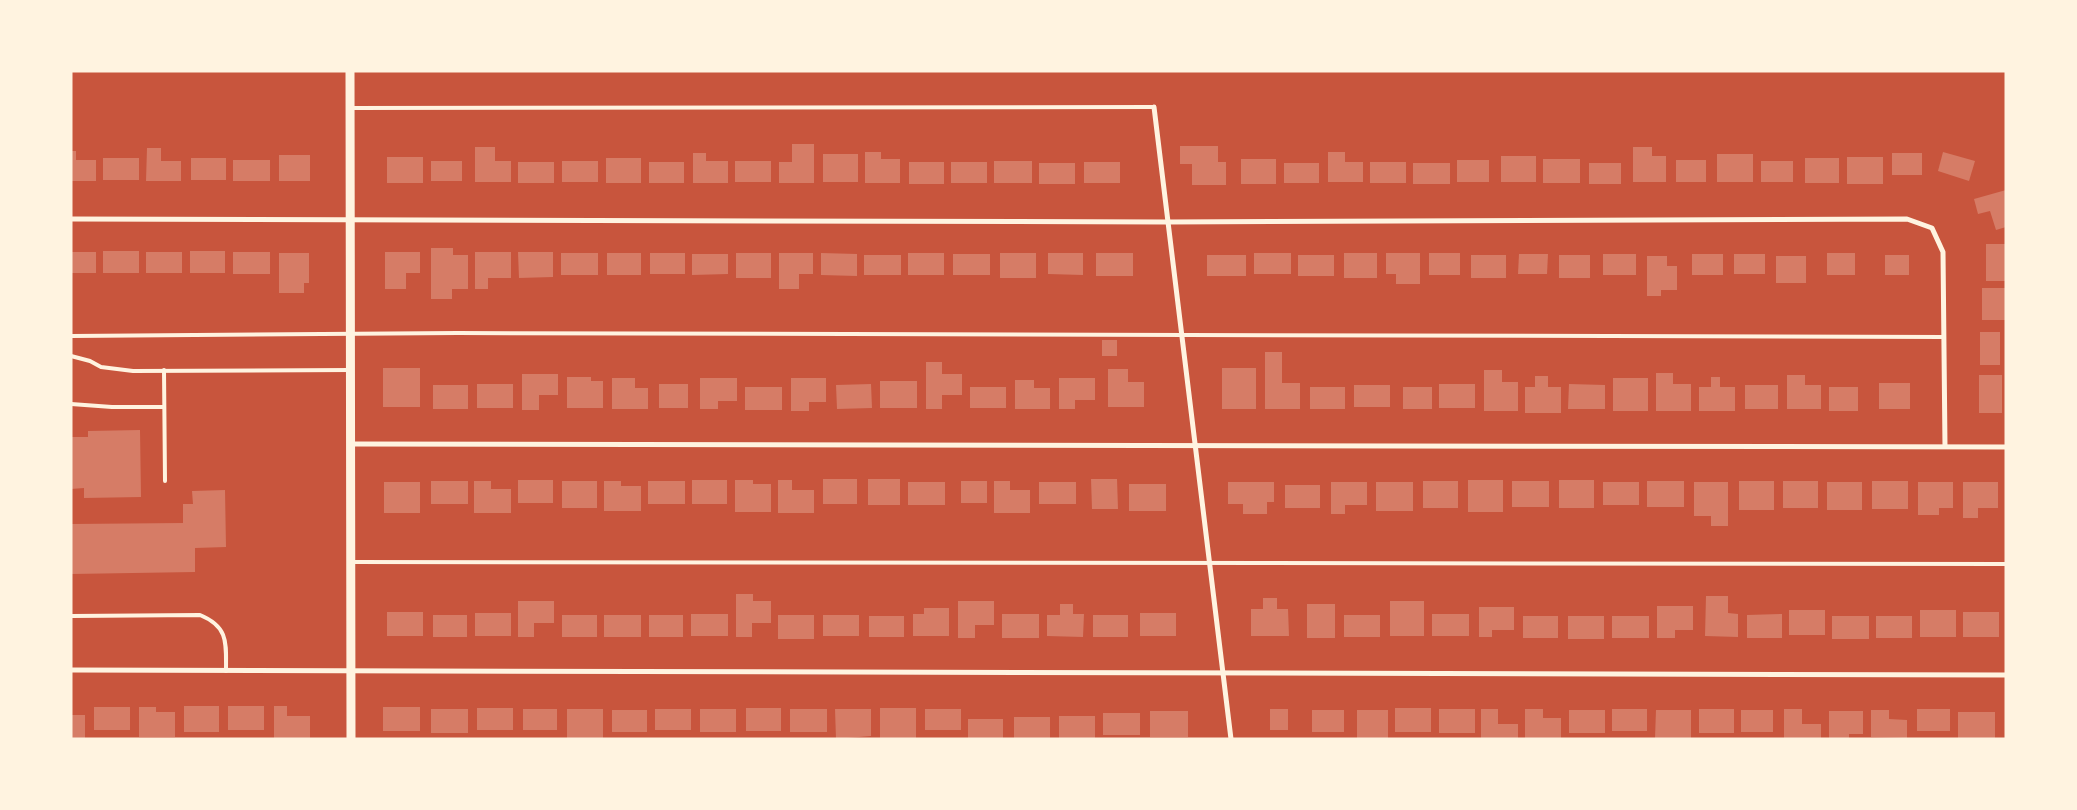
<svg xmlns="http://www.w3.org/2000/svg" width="2077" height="810" viewBox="0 0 2077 810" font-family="'Open Sans',sans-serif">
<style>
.building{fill:#d67c66}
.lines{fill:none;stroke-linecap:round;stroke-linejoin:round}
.service{stroke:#fff3e0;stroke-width:4}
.minor{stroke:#fff3e0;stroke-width:5}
.tertiary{stroke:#fff3e0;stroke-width:9}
</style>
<rect width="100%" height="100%" fill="#c8553d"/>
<!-- building -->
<g class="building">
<path d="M792,144h22v39h-35v-21h13z"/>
<path d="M1180,146h38v16h8v23h-34v-21h-12z"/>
<path d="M475,147h20v14h16v21h-36z"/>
<path d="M1633,147h19v9h14v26h-33z"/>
<path d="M147,148h14v13h20v20h-35z"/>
<path d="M71,151h5v9h20v21h-25z"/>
<path d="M865,152h16v7h19v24h-35z"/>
<path d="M1328,152h17v10h18v20h-35z"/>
<path d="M1943,152l32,9 -6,20 -31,-10z"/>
<path d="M693,153h13v8h22v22h-35z"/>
<rect x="1892" y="153" width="30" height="22"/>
<rect x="823" y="154" width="35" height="28"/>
<rect x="1717" y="154" width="36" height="28"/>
<rect x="279" y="155" width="31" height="26"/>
<rect x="1501" y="156" width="35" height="26"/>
<rect x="387" y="157" width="36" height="26"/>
<rect x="1847" y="157" width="36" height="27"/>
<rect x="103" y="158" width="36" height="22"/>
<rect x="191" y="158" width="35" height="22"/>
<rect x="606" y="158" width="35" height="25"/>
<rect x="1805" y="158" width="34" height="25"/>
<rect x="1241" y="159" width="35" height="25"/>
<rect x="1543" y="159" width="37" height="24"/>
<rect x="233" y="160" width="37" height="21"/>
<rect x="1457" y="160" width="32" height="22"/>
<rect x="1676" y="160" width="30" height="22"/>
<rect x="431" y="161" width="31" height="20"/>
<rect x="562" y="161" width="36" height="21"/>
<rect x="735" y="161" width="36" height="21"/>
<rect x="994" y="161" width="38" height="22"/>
<rect x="1761" y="161" width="32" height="21"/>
<rect x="518" y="162" width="36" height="21"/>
<rect x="649" y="162" width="35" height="21"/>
<rect x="909" y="162" width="35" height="22"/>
<rect x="951" y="162" width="36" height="21"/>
<rect x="1084" y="162" width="36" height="21"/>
<rect x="1370" y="162" width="36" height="21"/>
<rect x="1039" y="163" width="36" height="21"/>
<rect x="1284" y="163" width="35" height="20"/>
<rect x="1413" y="163" width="37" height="21"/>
<rect x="1589" y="163" width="32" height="21"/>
<path d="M2006,190v37l-10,3 -6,-19 -12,3 -4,-15z"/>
<rect x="1986" y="244" width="20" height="37"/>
<path d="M431,248h22v7h15v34h-16v10h-21z"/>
<rect x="103" y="251" width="36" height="22"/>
<rect x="190" y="251" width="35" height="22"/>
<rect x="71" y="252" width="25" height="21"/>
<rect x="146" y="252" width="36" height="21"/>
<rect x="233" y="252" width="37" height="22"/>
<path d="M385,252h35v21h-14v16h-21z"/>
<path d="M475,252h36v26h-23v11h-13z"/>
<path d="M518,252h35v25l-34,1z"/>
<path d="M279,253h30v30h-5v10h-25z"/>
<rect x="561" y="253" width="37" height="22"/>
<rect x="607" y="253" width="34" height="22"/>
<rect x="650" y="253" width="35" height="21"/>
<rect x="736" y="253" width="35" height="25"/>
<path d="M779,253h34v21h-14v15h-20z"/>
<path d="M821,253l36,1v22l-36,-1z"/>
<rect x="908" y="253" width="36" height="22"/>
<rect x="1000" y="253" width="36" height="25"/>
<path d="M1048,253h35v22l-35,-1z"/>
<rect x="1096" y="253" width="37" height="23"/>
<rect x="1254" y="253" width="37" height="21"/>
<rect x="1344" y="253" width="33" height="25"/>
<path d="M1386,253h34v31h-24v-10h-10z"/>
<rect x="1429" y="253" width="31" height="22"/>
<rect x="1827" y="253" width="28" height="22"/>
<path d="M692,254h36v20l-36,1z"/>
<rect x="953" y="254" width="37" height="21"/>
<path d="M1519,254h29l-1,20h-29z"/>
<rect x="1603" y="254" width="33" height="21"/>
<rect x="1692" y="254" width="31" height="21"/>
<rect x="1734" y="254" width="31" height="20"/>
<rect x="864" y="255" width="37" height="20"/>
<rect x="1207" y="255" width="39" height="21"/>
<rect x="1298" y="255" width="36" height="21"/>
<rect x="1471" y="255" width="35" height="23"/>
<rect x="1559" y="255" width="31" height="23"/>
<rect x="1885" y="255" width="24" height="20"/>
<path d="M1647,256h20v10h10v24h-16v6h-14z"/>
<rect x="1776" y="256" width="30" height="27"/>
<rect x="1982" y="288" width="24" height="32"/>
<rect x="1980" y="332" width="20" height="33"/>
<rect x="1102" y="340" width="15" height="16"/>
<path d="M1265,352h17v31h18v26h-35z"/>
<path d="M926,362h16v12h20v21h-20v14h-16z"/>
<rect x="383" y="368" width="37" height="39"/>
<rect x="1222" y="368" width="34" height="41"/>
<path d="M1108,369h20v13h16v25h-36z"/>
<path d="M1484,370h18v12h16v29h-34z"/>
<path d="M1656,373h17v11h18v27h-35z"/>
<path d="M522,374h36v21h-19v15h-17z"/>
<path d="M1787,375h18v10h16v24h-34z"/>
<rect x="1979" y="375" width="23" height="38"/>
<path d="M1535,376h13v11h13v26h-36v-26h10z"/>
<path d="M567,377h24v4h12v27h-36z"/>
<path d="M1711,377h9v10h15v24h-36v-24h12z"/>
<path d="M612,378h23v10h13v21h-36z"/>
<path d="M700,378h37v23h-19v8h-18z"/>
<path d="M791,378h35v24h-17v9h-18z"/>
<path d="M1059,378h36v22h-20v9h-16z"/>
<rect x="1613" y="378" width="35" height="33"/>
<path d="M1015,380h19v8h16v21h-35z"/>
<rect x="880" y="381" width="37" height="27"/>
<rect x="1879" y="383" width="31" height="26"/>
<rect x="477" y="384" width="36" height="24"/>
<rect x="659" y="384" width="29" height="24"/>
<path d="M871,384l1,24 -35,1 -1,-24z"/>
<rect x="1439" y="384" width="36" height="24"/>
<path d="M1569,384l36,1v24h-37z"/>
<rect x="433" y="385" width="35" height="24"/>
<rect x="1354" y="385" width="36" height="22"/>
<rect x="1745" y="385" width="33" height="24"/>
<rect x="745" y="387" width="37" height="23"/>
<rect x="970" y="387" width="36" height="21"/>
<rect x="1310" y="387" width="35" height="22"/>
<rect x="1403" y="387" width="29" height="22"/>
<rect x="1829" y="387" width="29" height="24"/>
<path d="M140,430l1,67 -57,1v-10l-13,1v-52h17v-6z"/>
<rect x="823" y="479" width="34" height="25"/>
<rect x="868" y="479" width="32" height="26"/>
<path d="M1091,479h26l1,30h-26z"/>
<rect x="518" y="480" width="35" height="23"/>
<rect x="692" y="480" width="35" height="24"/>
<path d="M735,480h18v4h18v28h-36z"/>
<path d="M778,480h14v10h22v23h-36z"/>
<rect x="1468" y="480" width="35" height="32"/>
<rect x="1559" y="480" width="35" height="28"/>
<rect x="431" y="481" width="37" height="23"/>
<path d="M474,481h17v8h20v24h-37z"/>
<rect x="562" y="481" width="35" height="27"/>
<path d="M604,481h17v5h20v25h-37z"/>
<rect x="648" y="481" width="37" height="23"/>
<rect x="961" y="481" width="26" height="22"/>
<path d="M994,481h16v9h20v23h-36z"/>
<rect x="1423" y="481" width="35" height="27"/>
<rect x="1512" y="481" width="37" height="26"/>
<rect x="1647" y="481" width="37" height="26"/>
<rect x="1739" y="481" width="35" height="29"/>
<rect x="1783" y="481" width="35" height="27"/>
<rect x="1872" y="481" width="36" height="28"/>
<rect x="384" y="482" width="36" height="31"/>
<rect x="908" y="482" width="37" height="23"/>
<rect x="1039" y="482" width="37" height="22"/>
<path d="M1228,482h46v20h-7v12h-24v-10h-15z"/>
<path d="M1331,482h36v23h-22v9h-14z"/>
<rect x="1376" y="482" width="37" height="29"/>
<rect x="1603" y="482" width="36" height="23"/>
<path d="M1694,482h34v44h-17v-10h-17z"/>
<rect x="1827" y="482" width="35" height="28"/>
<path d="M1918,482h35v26h-14v7h-21z"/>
<path d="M1963,482h35v26h-20v10h-15z"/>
<rect x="1129" y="484" width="37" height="27"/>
<rect x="1285" y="485" width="35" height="23"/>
<path d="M225,490l1,57 -31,1v24l-124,2v-50l112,-1v-19h10l-1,-13z"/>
<path d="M736,594h17v7h18v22h-19v14h-16z"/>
<path d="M1706,596h22v17l10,1v23l-33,-1z"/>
<path d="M1263,598h14v11h11l1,27h-38v-27h12z"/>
<path d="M518,601h36v22h-20v14h-16z"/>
<path d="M958,601h36v24h-19v13h-17z"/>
<rect x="1390" y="601" width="34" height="35"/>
<path d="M1060,604h13v10h11l-1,23 -36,-1v-21h13z"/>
<rect x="1307" y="604" width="28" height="34"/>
<path d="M1657,606h36v24h-18v8h-18z"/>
<path d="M1479,607h35v23h-22v7h-13z"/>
<path d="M924,608h25v28h-36v-22h11z"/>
<rect x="1789" y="610" width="36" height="25"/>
<rect x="1920" y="610" width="36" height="27"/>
<rect x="387" y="612" width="36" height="24"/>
<rect x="1963" y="612" width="36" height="25"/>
<rect x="475" y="613" width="36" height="23"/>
<rect x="1140" y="613" width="36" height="23"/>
<rect x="691" y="614" width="37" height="22"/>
<rect x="1002" y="614" width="37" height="24"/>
<rect x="1432" y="614" width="37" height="22"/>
<path d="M1782,614v24h-35v-23z"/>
<rect x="433" y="615" width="34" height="22"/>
<rect x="562" y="615" width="35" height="22"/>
<rect x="604" y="615" width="37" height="22"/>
<rect x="649" y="615" width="34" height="22"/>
<rect x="778" y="615" width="36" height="24"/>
<rect x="823" y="615" width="36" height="21"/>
<rect x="1093" y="615" width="35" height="22"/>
<rect x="1344" y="615" width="36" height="22"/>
<rect x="869" y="616" width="35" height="21"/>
<rect x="1523" y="616" width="35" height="22"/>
<rect x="1568" y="616" width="36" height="23"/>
<rect x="1612" y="616" width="37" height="22"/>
<rect x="1832" y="616" width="37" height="23"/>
<rect x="1876" y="616" width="36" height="22"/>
<rect x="184" y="706" width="35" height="26"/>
<rect x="228" y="706" width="36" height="24"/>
<path d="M274,706h13v10h23v23h-36z"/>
<rect x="94" y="707" width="36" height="23"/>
<path d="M139,707h17v5h19v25h-36z"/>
<rect x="383" y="707" width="37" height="24"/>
<rect x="477" y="708" width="36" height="22"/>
<rect x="746" y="708" width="35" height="23"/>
<rect x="880" y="708" width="36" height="31"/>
<rect x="1395" y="708" width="36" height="24"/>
<rect x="431" y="709" width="37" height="24"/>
<rect x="523" y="709" width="34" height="21"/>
<rect x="567" y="709" width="36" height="30"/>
<rect x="655" y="709" width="36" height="21"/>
<rect x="700" y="709" width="36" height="23"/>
<rect x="790" y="709" width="37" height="23"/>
<path d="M835,709h36v27l-35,3z"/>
<rect x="925" y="709" width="36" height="21"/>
<rect x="1270" y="709" width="18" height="21"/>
<rect x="1439" y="709" width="36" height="24"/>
<path d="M1481,709h17v15h20v15h-37z"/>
<path d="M1525,709h18v9h18v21h-36z"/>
<rect x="1612" y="709" width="35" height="22"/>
<rect x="1699" y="709" width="35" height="24"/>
<path d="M1784,709h18v15h19v15h-37z"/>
<rect x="1917" y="709" width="33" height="22"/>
<rect x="612" y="710" width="35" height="22"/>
<rect x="1312" y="710" width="32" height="22"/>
<rect x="1357" y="710" width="31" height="28"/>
<rect x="1569" y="710" width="36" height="23"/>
<path d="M1656,710h35v28h-36z"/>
<rect x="1741" y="710" width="32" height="22"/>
<path d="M1871,710h18v9l18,1v18l-36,-1z"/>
<rect x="1150" y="711" width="38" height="26"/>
<path d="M1829,711h34v23h-14v5h-20z"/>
<rect x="1958" y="712" width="37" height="26"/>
<rect x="1103" y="713" width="37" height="22"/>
<path d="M71,715h14v23l-14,1z"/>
<path d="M1059,716h36v22l-36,1z"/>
<rect x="1014" y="717" width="36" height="22"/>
<rect x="968" y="719" width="35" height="20"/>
</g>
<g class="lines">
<!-- service -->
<g class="service">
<path d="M351,108l803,-1"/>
<path d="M71,336l387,-3 1486,4"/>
<path d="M71,356l19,5 11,6 32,4 218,-1"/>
<path d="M164,370l1,111"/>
<path d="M71,404l41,3h52"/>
<path d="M352,562l1654,2"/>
<path d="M71,616l129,-1c29,12 26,28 26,56"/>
</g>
<!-- minor -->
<g class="minor">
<path d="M1154,107l77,632"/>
<path d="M71,219l1096,3 740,-3 25,9 11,24 2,194"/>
<path d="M352,444l1654,3"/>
<path d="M71,670l1935,5"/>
</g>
<!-- tertiary -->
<path class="tertiary" d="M350,71l1,668"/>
</g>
<!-- border -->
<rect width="2077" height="810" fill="none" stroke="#fff3e0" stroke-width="145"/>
</svg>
